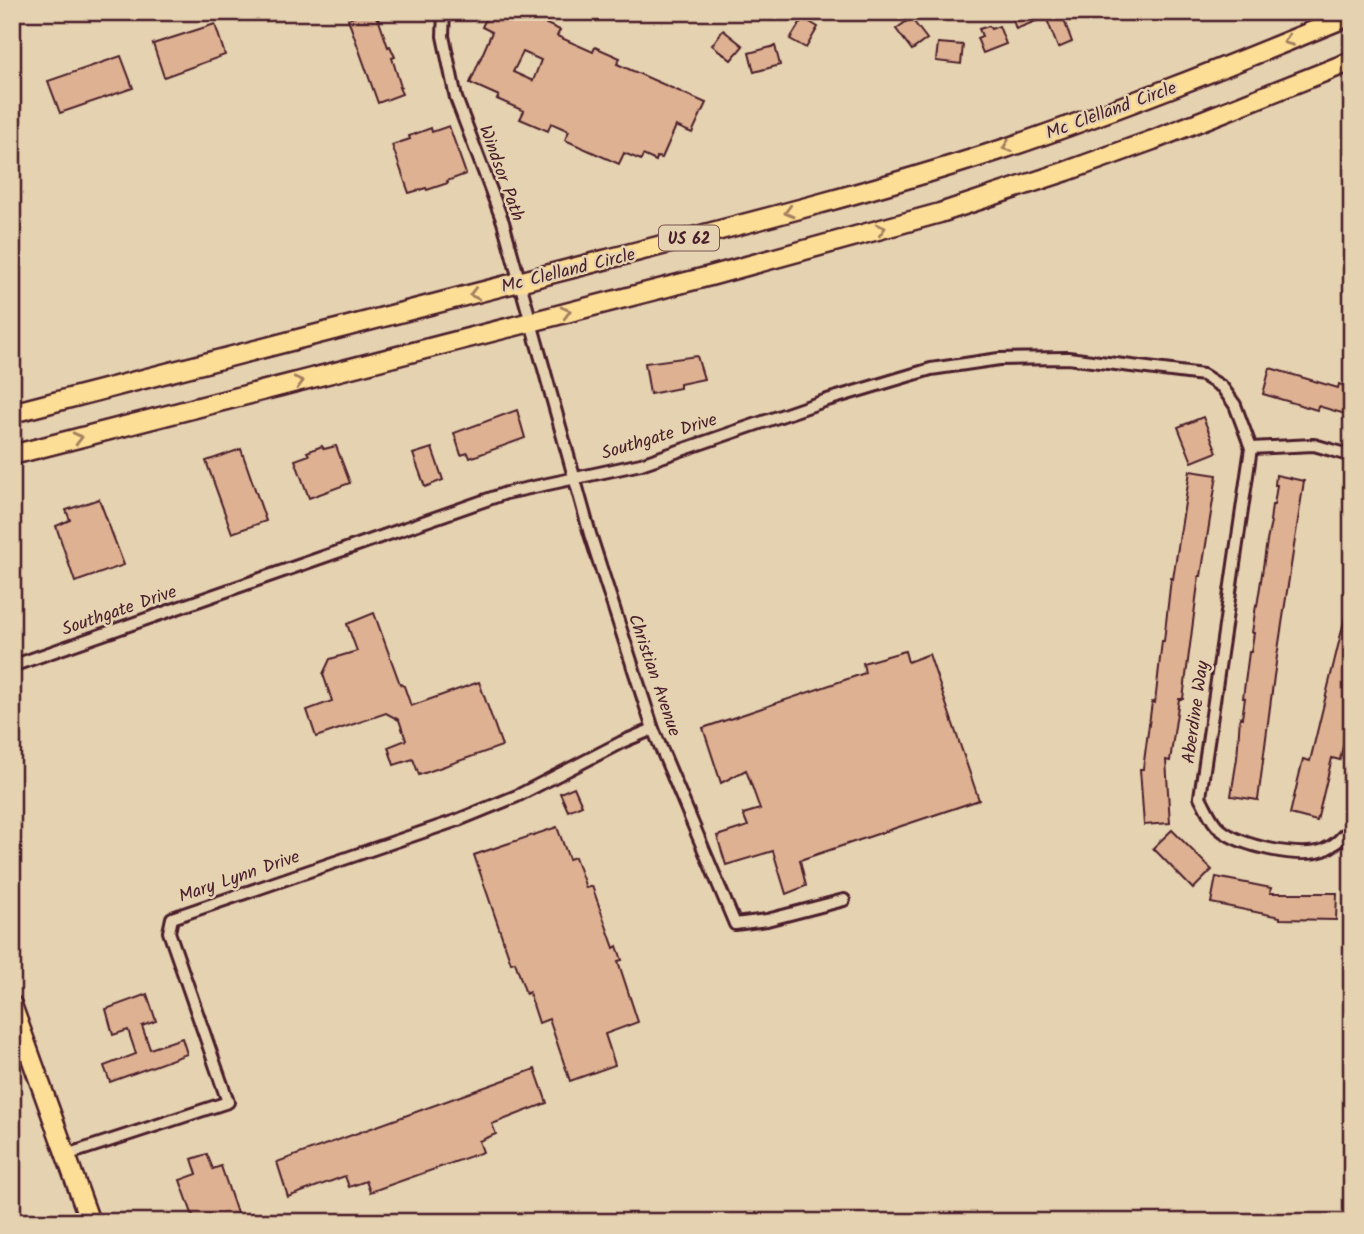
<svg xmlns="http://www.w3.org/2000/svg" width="1364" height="1234" viewBox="0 0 1364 1234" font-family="Kalam,sans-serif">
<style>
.building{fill:#ddb191;stroke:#4a1f2b;stroke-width:2;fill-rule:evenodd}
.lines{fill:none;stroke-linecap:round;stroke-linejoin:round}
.minor-casing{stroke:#4a1f2b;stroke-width:16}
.primary-casing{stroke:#4a1f2b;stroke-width:23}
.trunk-casing{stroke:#4a1f2b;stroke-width:23}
.minor{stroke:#e5d2b0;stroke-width:10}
.primary{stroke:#fdde96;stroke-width:18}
.trunk{stroke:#fdde96;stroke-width:18}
.oneway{stroke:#a47e60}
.labels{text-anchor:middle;stroke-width:5;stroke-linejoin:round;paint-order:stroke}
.shield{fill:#e5d2b0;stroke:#785553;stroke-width:2}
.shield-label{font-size:16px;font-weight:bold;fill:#4a1f2b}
.street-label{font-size:18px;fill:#4a1f2b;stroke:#e5d2b0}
</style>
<rect width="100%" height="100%" fill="#e5d2b0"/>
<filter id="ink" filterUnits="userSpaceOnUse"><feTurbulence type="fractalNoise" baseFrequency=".0143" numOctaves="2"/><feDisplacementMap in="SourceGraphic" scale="14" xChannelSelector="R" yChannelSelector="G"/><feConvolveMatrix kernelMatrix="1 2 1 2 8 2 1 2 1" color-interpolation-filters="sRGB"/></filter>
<g filter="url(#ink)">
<!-- building -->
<g class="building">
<path d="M367,12h7l3,7 1,-1 10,29 2,-1 5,11 -3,1 9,29h-2l3,7 -24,9 -30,-84z"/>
<path d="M489,12h31l40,18 -3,6 36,16 2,-5 25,11 -3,6 89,39 -14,30 -16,-7 -14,32 -5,-1 -1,4 -13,-6 -2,5 -17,-7 -5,11 -54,-24 4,-9 -18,-8 -3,8 -28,-12 4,-8 -27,-12 2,-3 -29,-13 22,-51 -10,-5zM523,52l18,8 -8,21 -20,-9z"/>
<path d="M1010,12h51l11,30 -14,6 -12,-31 -30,12z"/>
<path d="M803,18l15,9 -12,21 -16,-9z"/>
<path d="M911,18l16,21 -15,11 -16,-21z"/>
<path d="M215,24l10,31 -61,22 -11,-33z"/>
<path d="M989,26l2,3 8,-3 7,18 -23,9 -6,-15 5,-2 -3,-7z"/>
<path d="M723,30l20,16 -12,14 -19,-15z"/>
<path d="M938,43l25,2 -2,19 -25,-3z"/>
<path d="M775,46l5,19 -26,7 -5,-19z"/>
<path d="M121,56l12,32 -73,25 -12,-32z"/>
<path d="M449,126l17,48 -19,7 1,2 -21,7 -1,-2 -17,5 -17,-48 18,-6 -1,-3 22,-8 1,4z"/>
<path d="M697,356l7,23 -24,5v4l-30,6 -5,-31z"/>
<path d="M1270,368l68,20 1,-4 13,4v28l-34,-10 -1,4 -54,-16z"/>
<path d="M517,410l8,28 -55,20 -2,-5 -7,2 -7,-22z"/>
<path d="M1203,417l14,35 -25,10 -14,-35z"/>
<path d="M322,446l2,3 12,-3 14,37 -41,15 -14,-38 14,-5 -2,-3z"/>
<path d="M432,448l11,32 -18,7 -12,-33z"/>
<path d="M241,449l25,72 -34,12 -26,-72z"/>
<path d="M1190,471l27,4 -16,101h-2l-16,123h-4l-9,62 -4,-1 4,63 -26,2 -4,-56h3l9,-67 3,1 7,-62h2l7,-63 2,1z"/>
<path d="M1276,475l28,6 -30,195 -16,124 -27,-4 6,-38 3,-41 2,1 3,-20h-2l6,-46h2l3,-19h-2l4,-28 1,1 3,-19 7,-46 4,-19 -1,-1 2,-16h2l3,-20h-2z"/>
<path d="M99,499l25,66 -49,17 -19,-56 14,-6 -4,-10z"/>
<path d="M1348,605h4v109l-2,-1 -10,47 -8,-2 -15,63 -27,-7 13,-55 7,2z"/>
<path d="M374,613l26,71 4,2 7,20 68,-24 23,64 -83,29 -6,-16 -19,6 -6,-18 18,-7 -7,-20 -13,-7 -70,24 -9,-27 25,-9 -9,-27 7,-15 27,-8 -10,-27z"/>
<path d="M905,651l3,11 21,-8 50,146 -179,60 6,26 -20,8 -13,-43 -47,14 -9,-29 31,-10 -5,-12 17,-5 -14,-39 -25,13 -18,-55 162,-55 -2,-10z"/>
<path d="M574,787l8,18 -14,6 -8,-18z"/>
<path d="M557,827l12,32 6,-2 11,31 6,-2 22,62 3,-2 5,14 -4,1 20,61 -33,12 10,31 -45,16 -21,-62 -10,4 -10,-31 -3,2 -11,-32 -4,1 -37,-108z"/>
<path d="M1172,830l40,40 -19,19 -40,-41z"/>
<path d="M1216,877l55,11 -1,5h67l-1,27 -56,-1v-2l-69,-14z"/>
<path d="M147,994l9,27 -14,5 8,23 32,-11 5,16 -77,28 -6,-16 32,-12 -8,-24 -15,5 -7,-26z"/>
<path d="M535,1069l12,34 -55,21 4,10 -17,7 4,11 -113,40 -4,-11 -17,6 -4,-11 -57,21 -11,-35z"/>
<path d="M207,1154l6,15 8,-3 19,56h-45l-15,-42 17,-6 -5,-15z"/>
</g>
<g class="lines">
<defs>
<g id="minor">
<path d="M444,12l-1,24 13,62 47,124 87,312 63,195 82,195 32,-4 77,-20"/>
<path d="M1251,448l63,-3 38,11"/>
<path d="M12,666l494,-173 135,-29 183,-63 107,-32 68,-10 69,-1 135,17 19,12 13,18 16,43 -51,349c6,10 11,25 20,32 20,17 79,30 104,21 12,-5 21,-15 28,-25"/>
<path d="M66,1155l162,-53 -59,-170 3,-14 286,-98 59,-24 105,-54 31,-13"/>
</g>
<path id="primary" d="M12,1005l78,217"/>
<g id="trunk">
<path d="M12,413c197,-52 395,-101 592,-153 132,-34 264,-67 393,-109 120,-40 238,-88 355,-136"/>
<path d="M12,455l698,-179 230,-63 127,-42 86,-31 199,-79"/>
</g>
</defs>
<!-- minor casing -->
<use href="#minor" class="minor-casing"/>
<!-- primary casing -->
<use href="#primary" class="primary-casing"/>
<!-- trunk casing -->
<use href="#trunk" class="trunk-casing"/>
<!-- minor -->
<use href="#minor" class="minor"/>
<!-- primary -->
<use href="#primary" class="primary"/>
<!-- trunk -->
<use href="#trunk" class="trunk"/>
</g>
<!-- one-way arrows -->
<defs><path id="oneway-chevron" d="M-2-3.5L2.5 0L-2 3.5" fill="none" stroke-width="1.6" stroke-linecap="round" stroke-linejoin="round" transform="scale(1.75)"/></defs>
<g class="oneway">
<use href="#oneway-chevron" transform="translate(1288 41) rotate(158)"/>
<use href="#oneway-chevron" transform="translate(1007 147) rotate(161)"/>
<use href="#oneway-chevron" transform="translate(789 212) rotate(165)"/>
<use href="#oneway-chevron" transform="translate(881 229) rotate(-16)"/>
<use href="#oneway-chevron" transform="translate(474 294) rotate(166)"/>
<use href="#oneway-chevron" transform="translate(566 312) rotate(-15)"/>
<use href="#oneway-chevron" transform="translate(299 382) rotate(-14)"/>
<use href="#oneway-chevron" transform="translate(78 438) rotate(-14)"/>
</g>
</g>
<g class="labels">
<!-- shield labels -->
<rect class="shield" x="659" y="225.5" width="60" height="25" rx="5"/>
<g class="shield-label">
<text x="689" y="244">US 62</text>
</g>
<!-- street labels -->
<g class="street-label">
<text transform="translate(1111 110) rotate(-20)" y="6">Mc Clelland Circle</text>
<text transform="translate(502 173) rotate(70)" y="6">Windsor Path</text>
<text transform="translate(568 270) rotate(-14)" y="6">Mc Clelland Circle</text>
<text transform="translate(659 436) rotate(-17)" y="6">Southgate Drive</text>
<text transform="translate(119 610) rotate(-19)" y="6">Southgate Drive</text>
<text transform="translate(655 675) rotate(71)" y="6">Christian Avenue</text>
<text transform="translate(1195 712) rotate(-82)" y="6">Aberdine Way</text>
<text transform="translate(239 876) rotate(-19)" y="6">Mary Lynn Drive</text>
</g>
</g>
<!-- margin -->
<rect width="1364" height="1234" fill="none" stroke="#e5d2b0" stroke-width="42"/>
<rect x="21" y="21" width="1322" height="1192" fill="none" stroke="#4a1f2b" stroke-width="2.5" filter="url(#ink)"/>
</svg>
